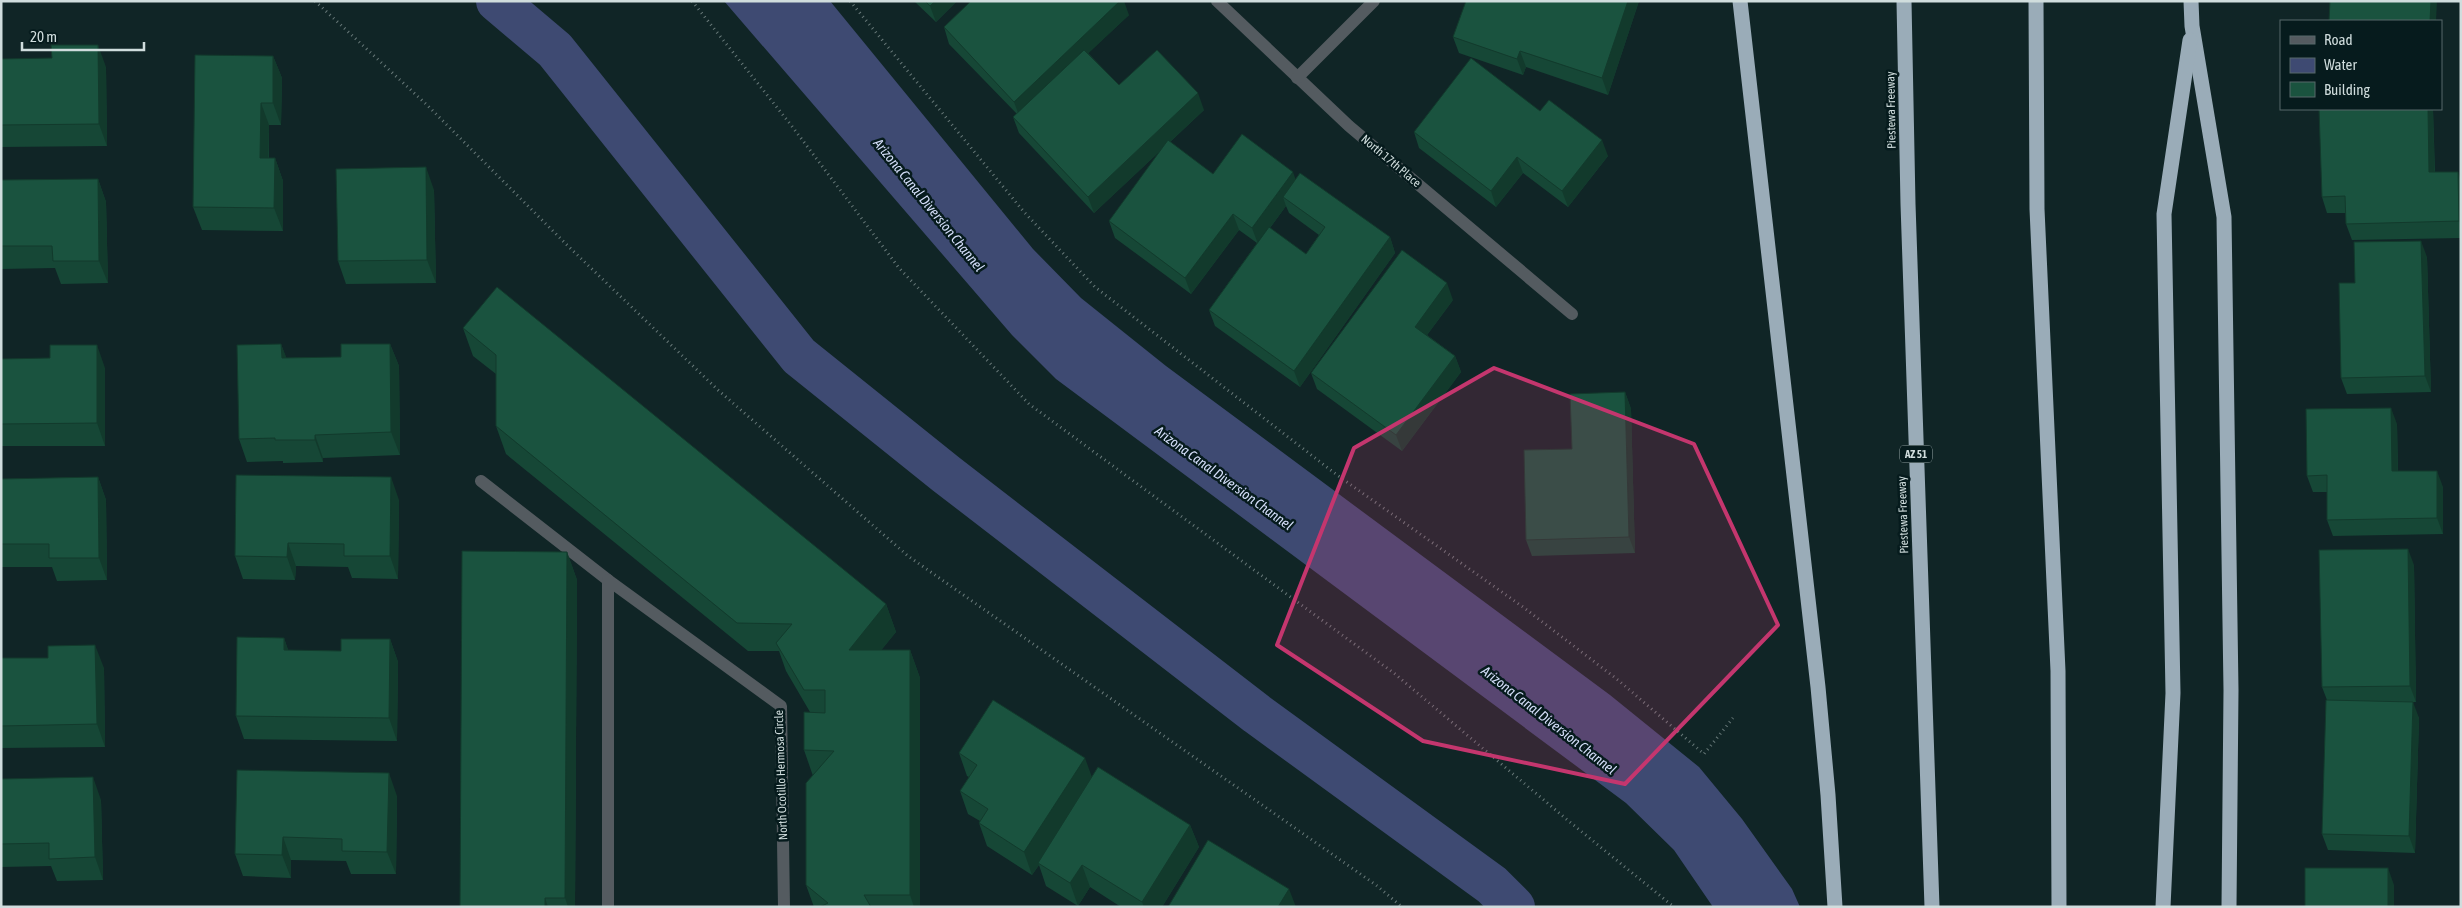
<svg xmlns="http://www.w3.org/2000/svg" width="2462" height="908" viewBox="0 0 2462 908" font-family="'Asap Condensed',sans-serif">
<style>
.water{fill:#3e4a72}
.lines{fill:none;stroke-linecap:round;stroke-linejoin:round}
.canal{stroke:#3e4a72;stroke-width:42}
.path{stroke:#687979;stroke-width:3;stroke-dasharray:1 4;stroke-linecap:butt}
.street{stroke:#545b60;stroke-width:12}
.highway{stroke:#9aacb8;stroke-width:15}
.wall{fill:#164736;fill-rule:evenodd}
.shaded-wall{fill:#123a2c}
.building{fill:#1a533f;stroke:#123a2c}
.marked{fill:#c4366e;fill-opacity:0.2;stroke:#c4366e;stroke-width:4;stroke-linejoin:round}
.labels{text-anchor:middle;stroke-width:5;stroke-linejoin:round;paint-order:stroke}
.shield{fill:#061b1d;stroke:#93a3a3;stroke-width:1}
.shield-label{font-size:11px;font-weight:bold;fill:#d0dddd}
.street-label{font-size:12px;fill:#d0dddd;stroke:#061b1d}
.water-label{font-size:14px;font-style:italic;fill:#d5dffa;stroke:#061b1d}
</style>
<rect width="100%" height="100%" fill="#102526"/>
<!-- water -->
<path class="water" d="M724,1h106l203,248 48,49 85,68 444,329 89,72 43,52 50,70 8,18h-87l-39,-57 -48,-47 -570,-424 -44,-44z"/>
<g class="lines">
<!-- canal -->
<path class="canal" d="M497,1l58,49 244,306 147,118 311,240 235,171 22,22"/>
<!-- path -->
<g class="path">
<path d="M315,1l112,104 141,141 150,144 190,166 468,329 26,22"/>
<path d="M692,1l99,124 108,143 130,136 366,270 176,149 103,84"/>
<path d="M850,1l174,211 71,75 242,188 186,132 95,73 86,74 29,-36"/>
</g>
<!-- street -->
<g class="street">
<path d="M1217,1l132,125 223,188"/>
<path d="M1297,78l77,-77"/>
<path d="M481,481l127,99 173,126 3,201"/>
<path d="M608,907v-327"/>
</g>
<!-- highway -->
<g class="highway">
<path d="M1740,1l78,686 10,108 7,112"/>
<path d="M1904,1l4,203 24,703"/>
<path d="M2036,1l1,208 21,462 1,236"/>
<path d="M2191,1l1,25 32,191 7,473 -2,217"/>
<path d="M2163,907l10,-214 -9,-479 26,-174"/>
</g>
</g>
<!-- wall -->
<g class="wall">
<path d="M914,1h43l-21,21z"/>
<path d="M1639,1l-31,94 -82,-28 -3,8 -64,-22 -6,-16z"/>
<path d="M1129,15l-41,38 31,32 85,25 -34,32 43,32 83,5 94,58 5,16 -95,134 -85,-61 -6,-16 48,-67 -18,-13 -48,64 -76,-56 -6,-17 53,-72 -68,64 -75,-80 -6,-16 4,-3 -68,-70 -5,-17zM1286,206l3,7 30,22 -13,19 -36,-26z"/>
<path d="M1,47l1,12 104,8 1,79 -106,1z"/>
<path d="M273,56l9,22 -1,47h-12v33h6l8,23v50l-81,-1 -9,-23z"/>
<path d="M2433,109l2,63 26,8v58l-109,2 -6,-16v-11h-19l-5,-16z"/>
<path d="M1540,111l68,45 -40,51 -45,-34 -27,34 -77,-59 -5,-16z"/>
<path d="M98,179l8,23 2,81 -47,1 -6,-16 -54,1v-89z"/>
<path d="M434,190l2,93 -90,1 -8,-23z"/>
<path d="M2427,257l4,135 -84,2 -6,-16 14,-95z"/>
<path d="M1453,300l-26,35 28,21 6,16 -59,79 -85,-62 -6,-16z"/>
<path d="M463,328l423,276 10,28 -15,18h29l10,28v229h-106l-8,-22 7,-109 -9,-26 6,-38 -24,-41 -7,-20h-31l-242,-197 -10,-28v-52l-23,-18z"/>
<path d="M281,344l5,14 55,-1 49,-13 9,22 1,89 -77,3v4l-40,1v-2l-36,1 -8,-23z"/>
<path d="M1,359l104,9v78h-104z"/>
<path d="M1625,392l6,17 4,144 -103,3 -6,-16 46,-91z"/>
<path d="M2397,424l1,47 45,16v47l-110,2 -6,-16v-28h-14l-6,-16z"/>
<path d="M98,477l8,23 1,80 -50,1 -5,-14h-51v-88z"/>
<path d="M399,500l-1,79 -46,-1 -4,-11 -52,-1 -1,14 -52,-1 -8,-23z"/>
<path d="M567,552l10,28 -2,327h-115z"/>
<path d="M2414,565l2,137h-6l9,16 -4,135 -87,-3 -6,-16 5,-134 -5,-13z"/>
<path d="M284,638l4,12 53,1 49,-12 8,23 -1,79 -153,-2 -8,-23z"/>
<path d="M1,658l103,10 1,79 -104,1z"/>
<path d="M959,753l133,24 98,48 9,22 -37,60h-41l-31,-20 -12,19 -32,-20 -7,-21 -7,10 -45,-29 -8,-23 1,-2 -12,-7 -8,-23 9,-14 -2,-1z"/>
<path d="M1,779l100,21 2,80 -46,1 -6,-15 -50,1z"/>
<path d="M397,796l-1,78h-45l-5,-13 -55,-1v18l-48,-2 -8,-22z"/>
</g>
<!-- shaded-wall -->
<g class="shaded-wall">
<path d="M935,1h22l-21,21 -6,-16z"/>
<path d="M1120,1h4l5,14 -109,103 -6,-16z"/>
<path d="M1628,1h11l-31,94 -6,-17z"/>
<path d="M2431,1h6l-1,20h-6z"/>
<path d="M98,45l8,22 1,79 -8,-22z"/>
<path d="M1520,51l6,16 -3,8 -6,-16z"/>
<path d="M273,56l9,22 -1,47 -8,-22z"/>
<path d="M1198,93l6,17 -110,103 -6,-16z"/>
<path d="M261,103l8,22 -1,56 -8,-23z"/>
<path d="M2428,109h5l2,80 -6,-17z"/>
<path d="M1602,140l6,16 -40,51 -6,-16z"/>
<path d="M1517,157l6,16 -27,34 -5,-16z"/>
<path d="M275,158l8,23v50l-9,-23z"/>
<path d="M426,167l8,23 2,93 -9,-23z"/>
<path d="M1293,172l6,17 -16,8 3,9 -28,38 -6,-16z"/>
<path d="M2458,172l3,8v46l-2,-5z"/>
<path d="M98,179l8,23 2,81 -9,-22z"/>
<path d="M1233,214l6,16 -48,64 -6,-16z"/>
<path d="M1390,237l5,16 -95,134 -6,-16z"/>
<path d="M2421,241l6,16 4,135 -6,-16z"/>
<path d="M1447,283l6,17 -32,43 -6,-16z"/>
<path d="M281,344l9,23 -8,-9z"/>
<path d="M390,344l9,22 1,89 -9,-23z"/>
<path d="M97,345l8,23v78l-8,-23z"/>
<path d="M1455,356l6,16 -59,79 -6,-16z"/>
<path d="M1625,392l6,17 4,144 -6,-16z"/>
<path d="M2391,408l6,16 1,64 -6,-17z"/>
<path d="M315,435l8,23v4l-8,-22z"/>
<path d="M2437,471l6,16v47l-6,-16z"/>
<path d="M98,477l8,23 1,80 -8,-22z"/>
<path d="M391,477l8,23 -1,79 -8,-23z"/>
<path d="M288,543l8,23 -1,14 -8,-23z"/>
<path d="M2408,549l6,16 2,137 -6,-16z"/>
<path d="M567,552l10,28 -2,327h-7l-3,-9z"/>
<path d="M886,604l10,28 -37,46 -10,-28z"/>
<path d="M284,638l8,23 -8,-11z"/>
<path d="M390,639l8,23 -1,79 -8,-23z"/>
<path d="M95,645l9,23 1,79 -8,-23z"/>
<path d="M910,650l10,28v229h-6l-4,-12z"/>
<path d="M2413,702l6,16 -4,135 -6,-17z"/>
<path d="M1085,758l8,22 -55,83 1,2 -7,10 -8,-23z"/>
<path d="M389,773l8,23 -1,78 -9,-22z"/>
<path d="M93,777l8,23 2,80 -8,-23z"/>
<path d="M1190,825l9,22 -37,60h-18l-2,-5z"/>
<path d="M283,837l8,23v18l-9,-23z"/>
<path d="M1082,865l8,22 -12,19 -8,-23z"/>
<path d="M2388,868l6,17v22h-6z"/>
<path d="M1289,889l7,18h-18z"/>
<path d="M545,898l3,9h-3z"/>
</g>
<!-- building -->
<g class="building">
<path d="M925,1h10l-5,5z"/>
<path d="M971,1h149l-106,101 -70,-75z"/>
<path d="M1466,1h162l-26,77 -82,-27 -3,8 -64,-22z"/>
<path d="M2330,1h101l-1,20h-101z"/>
<path d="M51,45h47l1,79 -98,1v-66l51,-1z"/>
<path d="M1084,50l35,35 38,-35 41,43 -110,104 -75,-80z"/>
<path d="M195,55l78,1v47h-12l-1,55h15l-1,50 -81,-1z"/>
<path d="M1471,58l69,53 9,-11 53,40 -40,51 -45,-34 -26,34 -77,-59z"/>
<path d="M2319,109h109l1,63h29l1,49 -113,3 -1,-28 -23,1z"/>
<path d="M1242,134l51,38 -41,56 -19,-14 -48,64 -76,-57 59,-81 45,34z"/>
<path d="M426,167l1,93 -89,1 -2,-92z"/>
<path d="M1300,173l90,64 -96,134 -85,-61 60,-83 37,27 19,-27 -42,-30z"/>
<path d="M98,179l1,82h-46l-1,-15h-51v-66z"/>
<path d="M2421,241l4,135 -84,2 -2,-95h16l-1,-41z"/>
<path d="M1402,250l45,33 -32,44 40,29 -59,79 -85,-62z"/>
<path d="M497,287l389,317 -37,46h61v245h-46l7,12h-51l8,-4 -22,-18v-102l28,-32 -30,-1v-38l21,1v-23h-21l-28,-47 16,-19 -55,-1 -241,-197v-71l-33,-27z"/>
<path d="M281,344l1,14 59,-1v-13h49l1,88 -76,3v5h-40v-2l-36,1 -2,-94z"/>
<path d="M50,345h47v78l-96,1v-65l49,-1z"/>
<path d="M1625,392l4,145 -103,3 -2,-90 48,-1 -2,-55z"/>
<path d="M2391,408l1,63h45v47l-110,2v-45l-20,1 -1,-67z"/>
<path d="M236,475l155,2 -1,79h-46v-12l-56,-1 -1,14 -52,-1z"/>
<path d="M98,477l1,81h-50v-14h-48v-65z"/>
<path d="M2408,549l2,137 -88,1 -3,-137z"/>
<path d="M462,551l105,1 -2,346h-20v9h-85z"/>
<path d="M237,637l47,1v12l57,1v-12h49l-1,79 -153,-2z"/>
<path d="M95,645l2,79 -96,2v-68h47v-12z"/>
<path d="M993,700l92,58 -61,94 -45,-29 9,-14 -28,-18 17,-26 -18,-12z"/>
<path d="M2326,700l87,2 -4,134 -87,-2z"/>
<path d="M1098,767l92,58 -48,77 -60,-37 -12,18 -32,-20z"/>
<path d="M237,770l152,3 -2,79 -45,-1v-12l-59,-2 -1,18 -47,-1z"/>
<path d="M93,777l2,80 -46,2v-16l-48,1v-65z"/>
<path d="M1208,840l81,49 -11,18h-110z"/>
<rect x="2305" y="868" width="83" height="39"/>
</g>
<!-- marked area -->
<path class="marked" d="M1494,368l200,76 84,181 -153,159 -202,-43 -146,-96 77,-197z"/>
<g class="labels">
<!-- shield labels -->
<rect class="shield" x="1900" y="445.5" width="32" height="17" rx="4"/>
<g class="shield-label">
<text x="1916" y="458">AZ 51</text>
</g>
<!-- street labels -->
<g class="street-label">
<text transform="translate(1891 110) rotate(-91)" y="4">Piestewa Freeway</text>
<text transform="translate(1391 161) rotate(40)" y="4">North 17th Place</text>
<text transform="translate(1903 515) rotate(-92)" y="4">Piestewa Freeway</text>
<text transform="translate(781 775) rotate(-92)" y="4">North Ocotillo Hermosa Circle</text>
</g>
<!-- water labels -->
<g class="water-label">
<text transform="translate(929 205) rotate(51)" y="5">Arizona Canal Diversion Channel</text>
<text transform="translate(1224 478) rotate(36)" y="5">Arizona Canal Diversion Channel</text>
<text transform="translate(1549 720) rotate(38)" y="5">Arizona Canal Diversion Channel</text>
</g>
</g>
<!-- border -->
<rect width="2462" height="908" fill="none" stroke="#d0dddd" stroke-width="5"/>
<!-- legend -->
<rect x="2280" y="20" width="162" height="90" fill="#061b1d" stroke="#57696a"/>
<rect x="2290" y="36" width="25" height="8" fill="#545b60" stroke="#57696a"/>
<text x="2324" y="45" font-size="15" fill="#d0dddd">Road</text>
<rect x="2290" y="58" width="25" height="15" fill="#3e4a72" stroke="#57696a"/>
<text x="2324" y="70" font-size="15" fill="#d0dddd">Water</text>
<rect x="2290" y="82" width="25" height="15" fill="#1a533f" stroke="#57696a"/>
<text x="2324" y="95" font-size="15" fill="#d0dddd">Building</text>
<!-- scale -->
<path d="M22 42v8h122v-8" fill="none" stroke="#d0dddd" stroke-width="2.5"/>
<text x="30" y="42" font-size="15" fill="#d0dddd" stroke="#061b1d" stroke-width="4" paint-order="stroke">20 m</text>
</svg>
